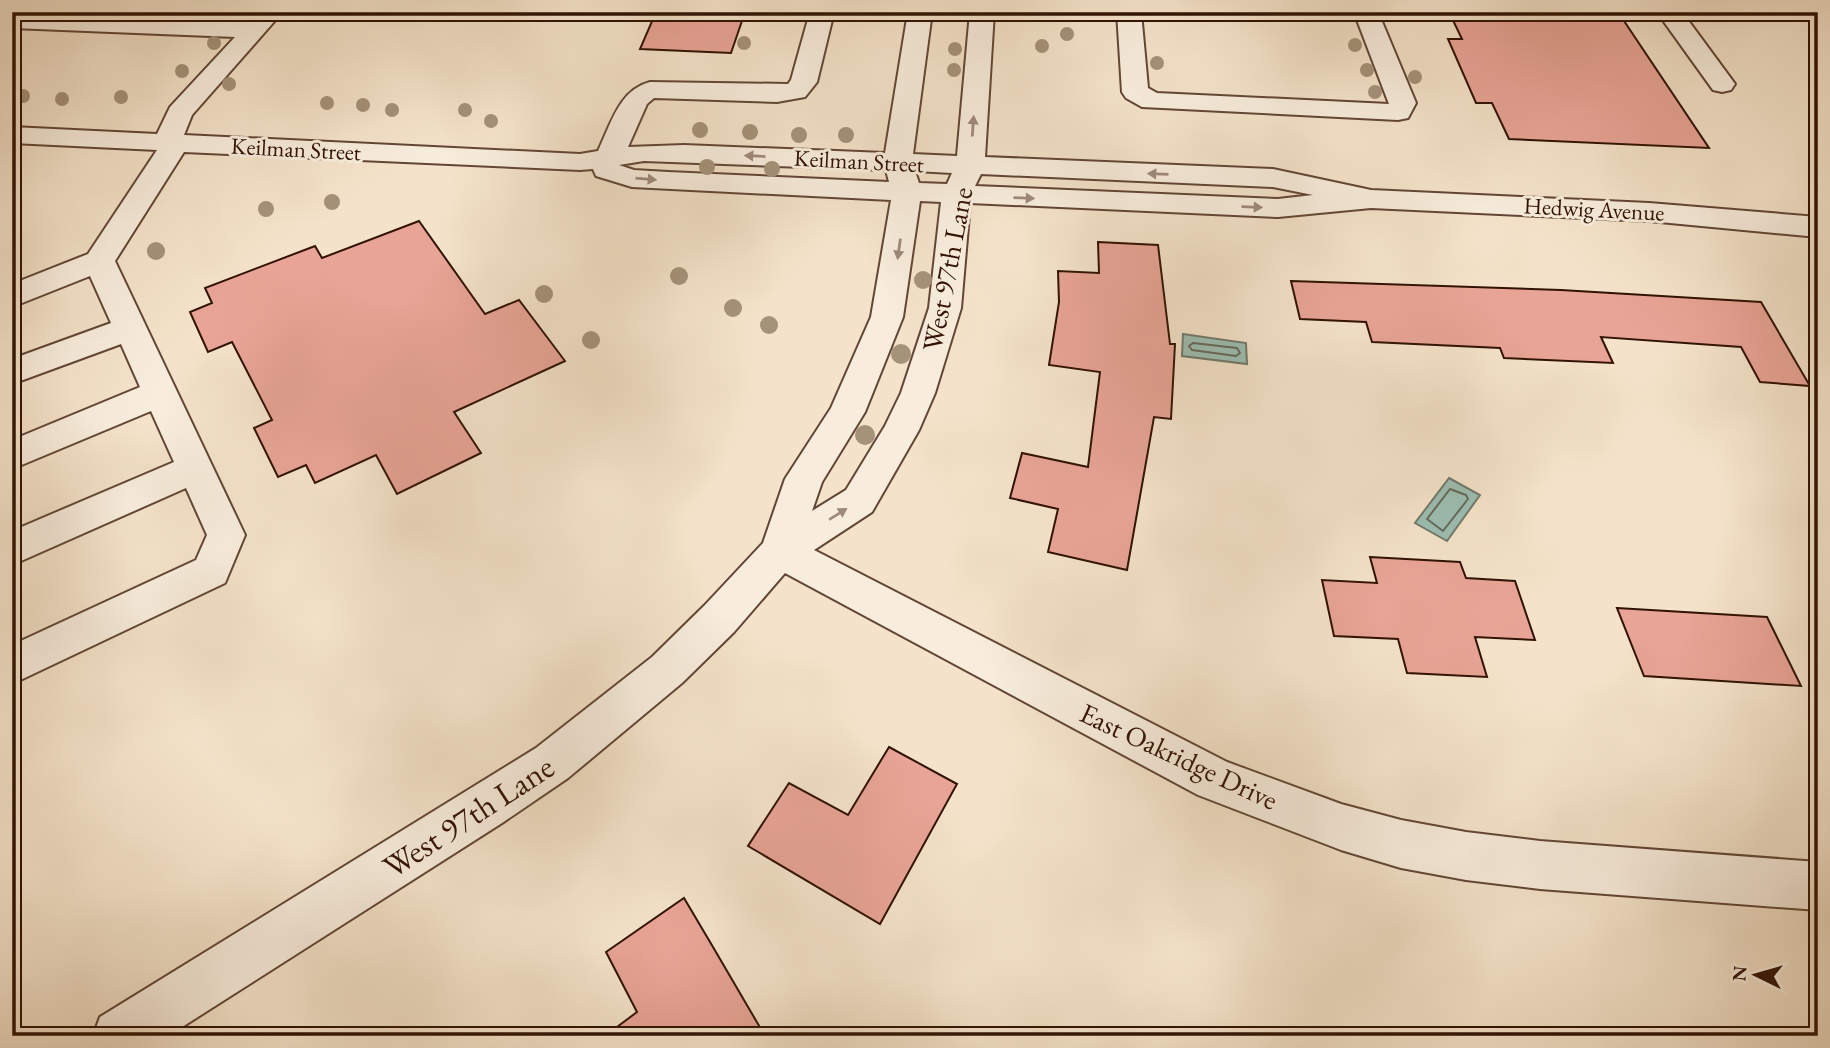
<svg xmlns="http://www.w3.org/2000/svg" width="1830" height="1048" viewBox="0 0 1830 1048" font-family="'EB Garamond',serif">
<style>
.water{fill:#9cbeb2;stroke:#71796c;stroke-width:2}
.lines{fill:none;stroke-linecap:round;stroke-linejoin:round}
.shore{stroke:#66685a;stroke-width:2}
.building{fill:#e8a496;stroke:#311203;stroke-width:2}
.minor-casing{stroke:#624635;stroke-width:4}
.minor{fill:#f8eddd;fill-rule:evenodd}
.tree{fill:#a49279}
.oneway{fill:#9e8a7b}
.labels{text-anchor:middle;stroke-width:6;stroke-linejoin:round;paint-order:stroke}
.far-street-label{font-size:23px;fill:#311203;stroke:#f8eddd}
.street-label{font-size:28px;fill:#311203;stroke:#f8eddd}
.near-street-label{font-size:33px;fill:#311203;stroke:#f8eddd}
</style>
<rect width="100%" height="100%" fill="#f4e3ca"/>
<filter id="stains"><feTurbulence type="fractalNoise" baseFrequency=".00286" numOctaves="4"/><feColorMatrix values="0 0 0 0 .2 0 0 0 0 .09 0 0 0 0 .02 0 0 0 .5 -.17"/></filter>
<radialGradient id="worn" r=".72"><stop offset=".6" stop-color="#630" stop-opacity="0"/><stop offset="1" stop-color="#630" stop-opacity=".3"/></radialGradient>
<!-- water -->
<g class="water">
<path d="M1183,334l63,9 1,21 -65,-8z"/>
<path d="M1449,478l31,17 -33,46 -32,-18z"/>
</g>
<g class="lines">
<!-- shore -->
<g class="shore">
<path d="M1193,343l44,5 3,5 -4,3 -44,-6 -3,-4z"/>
<path d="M1450,489l16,6 2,4 -25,32 -16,-12z"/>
</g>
</g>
<!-- building -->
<g class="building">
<path d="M656,12h89l-14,41 -91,-4z"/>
<path d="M1449,12h169l91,136 -200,-9 -17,-36h-16l-28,-64h14z"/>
<path d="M419,221l66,93 34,-14 46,61 -111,51 27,41 -84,41 -21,-39 -61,28 -9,-18 -28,12 -24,-49 18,-8 -40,-78 -24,10 -18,-40 22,-9 -7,-15 110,-42 7,12z"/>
<path d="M1098,242l60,3 12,99h5l-4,75 -17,-2 -27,153 -79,-18 10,-43 -48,-11 12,-45 66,14 12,-95 -51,-7 10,-63 -1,-31 41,2z"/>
<path d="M1291,281l270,9 200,12 49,84 -50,-4 -19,-35 -140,-10 12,26 -109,-5 -4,-10 -128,-6 -6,-20 -66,-3z"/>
<path d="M1370,557l90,5 6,16 49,3 20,59 -60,-3 12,40 -80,-4 -9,-34 -64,-3 -12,-56 55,3z"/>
<path d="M1617,608l150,9 34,69 -157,-10z"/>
<path d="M889,747l68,37 -77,140 -132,-78 41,-63 59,32z"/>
<path d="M684,898l29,49 52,89h-160l32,-24 -31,-60z"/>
</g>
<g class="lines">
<defs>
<g id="minor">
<path d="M257,12h19l3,4 -87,99 -8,20 396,19 18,-3c13,-27 21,-61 52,-69l138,2 3,-4 19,-68h24l-17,70 -12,15 -28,5 -123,-4 -7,6 -19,43 56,-2 201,8 23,-141h24l-19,142 44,2 13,-144h24l-9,145 288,12 98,21 278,13 169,14v20l-169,-16 -278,-13 -93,9 -308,-14 -9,105 -26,85 -16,37 -47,82 -58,38 413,212 114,42 60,16 65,12 74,9 278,21v48l-278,-21 -74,-9 -65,-12 -60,-18 -143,-55 -413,-222 -51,59 -52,51 -114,95 -66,45 -334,213h-75l7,-19 436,-269 116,-91 52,-51 59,-63 22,-64 46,-71 40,-91 20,-117 -259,-13 -36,-11 -3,-7 -13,1 -396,-18 -69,109 130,274 -20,48 -213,101v-39l184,-85 11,-25 -21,-47 -174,77v-34l162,-69 -23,-51 -139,58v-29l128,-53 -19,-43 -109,40v-25l99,-36 -21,-47 -78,31v-23l76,-30 69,-104 -145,-7v-16l145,7 13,-27 65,-70 -223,-9v-14l236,8zM644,161l242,9 3,12 -221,-10 -34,-2 -15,-5zM915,171l37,2 -5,11 -28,-1zM981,174l292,13 40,8 -35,4 -303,-13zM920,201l21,1 -12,106 -28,85 -16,33 -39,64 -34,21 10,-29 43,-70 38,-95z"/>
<path d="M1117,12h24l7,76 9,5 232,11 -35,-92h24l38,91 -8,15 -10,2 -256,-13 -16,-9 -4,-6z"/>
<path d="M1657,12h25l53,72 -4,6 -9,2 -9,-2z"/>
</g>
</defs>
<!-- minor casing -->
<use href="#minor" class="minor-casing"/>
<!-- minor -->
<use href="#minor" class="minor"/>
</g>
<!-- trees -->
<g class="tree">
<circle cx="1067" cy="34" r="7"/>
<circle cx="214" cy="43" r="7"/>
<circle cx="744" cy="43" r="7"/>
<circle cx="1355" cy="45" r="7"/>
<circle cx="1042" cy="46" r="7"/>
<circle cx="955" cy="49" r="7"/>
<circle cx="1157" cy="63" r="7"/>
<circle cx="954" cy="70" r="7"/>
<circle cx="1367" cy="70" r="7"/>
<circle cx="182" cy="71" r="7"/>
<circle cx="1415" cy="77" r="7"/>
<circle cx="229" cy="84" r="7"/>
<circle cx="1375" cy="92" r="7"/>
<circle cx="23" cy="96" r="7"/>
<circle cx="121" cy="97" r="7"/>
<circle cx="62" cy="99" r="7"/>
<circle cx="327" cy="103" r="7"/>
<circle cx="363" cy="105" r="7"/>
<circle cx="392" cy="110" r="7"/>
<circle cx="465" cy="110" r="7"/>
<circle cx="491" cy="121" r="7"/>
<circle cx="700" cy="130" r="8"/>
<circle cx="750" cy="132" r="8"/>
<circle cx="799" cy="135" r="8"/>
<circle cx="846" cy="135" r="8"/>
<circle cx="707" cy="167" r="8"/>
<circle cx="772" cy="169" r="8"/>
<circle cx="332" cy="202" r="8"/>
<circle cx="266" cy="209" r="8"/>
<circle cx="156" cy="251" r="9"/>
<circle cx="679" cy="276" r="9"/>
<circle cx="923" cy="280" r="9"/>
<circle cx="544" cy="294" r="9"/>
<circle cx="733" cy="308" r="9"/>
<circle cx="769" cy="325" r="9"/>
<circle cx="591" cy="340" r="9"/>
<circle cx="901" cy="354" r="10"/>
<circle cx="865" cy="435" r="10"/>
</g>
<!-- one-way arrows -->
<defs><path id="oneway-solid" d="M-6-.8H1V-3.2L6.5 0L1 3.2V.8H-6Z" transform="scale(1.75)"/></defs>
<g class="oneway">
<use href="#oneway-solid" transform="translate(973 126) rotate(-86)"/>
<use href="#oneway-solid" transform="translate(755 156) rotate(-177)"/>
<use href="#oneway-solid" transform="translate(1158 174) rotate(-178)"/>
<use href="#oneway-solid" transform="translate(646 179) rotate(5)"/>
<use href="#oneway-solid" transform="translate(1024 198) rotate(2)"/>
<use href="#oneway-solid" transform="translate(1252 207) rotate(2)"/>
<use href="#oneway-solid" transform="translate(899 249) rotate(98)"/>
<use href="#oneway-solid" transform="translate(838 514) rotate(-32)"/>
</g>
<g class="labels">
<!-- far-street labels -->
<g class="far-street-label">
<text transform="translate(296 149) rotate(3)" y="8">Keilman Street</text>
<text transform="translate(859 161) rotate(3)" y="8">Keilman Street</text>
<text transform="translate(1594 209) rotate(3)" y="8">Hedwig Avenue</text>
</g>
<!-- street labels -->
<g class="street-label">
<text transform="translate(947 269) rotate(-79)" y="10">West 97th Lane</text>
<text transform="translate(1179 756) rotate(25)" y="10">East Oakridge Drive</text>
</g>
<!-- near-street labels -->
<g class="near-street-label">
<text transform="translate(468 816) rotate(-33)" y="12">West 97th Lane</text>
</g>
</g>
<!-- margin -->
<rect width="1830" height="1048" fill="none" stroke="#f4e3ca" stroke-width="42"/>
<rect x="14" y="14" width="1802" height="1020" fill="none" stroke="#311203" stroke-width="3.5"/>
<rect x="21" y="21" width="1788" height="1006" fill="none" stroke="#311203" stroke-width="2"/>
<!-- north arrow -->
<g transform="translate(1756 975) rotate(275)" stroke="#f8eddd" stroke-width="5" paint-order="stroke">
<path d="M0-5L12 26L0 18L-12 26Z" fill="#311203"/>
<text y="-10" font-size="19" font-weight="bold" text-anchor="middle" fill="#311203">N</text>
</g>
<rect width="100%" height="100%" filter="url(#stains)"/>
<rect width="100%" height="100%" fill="url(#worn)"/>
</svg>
